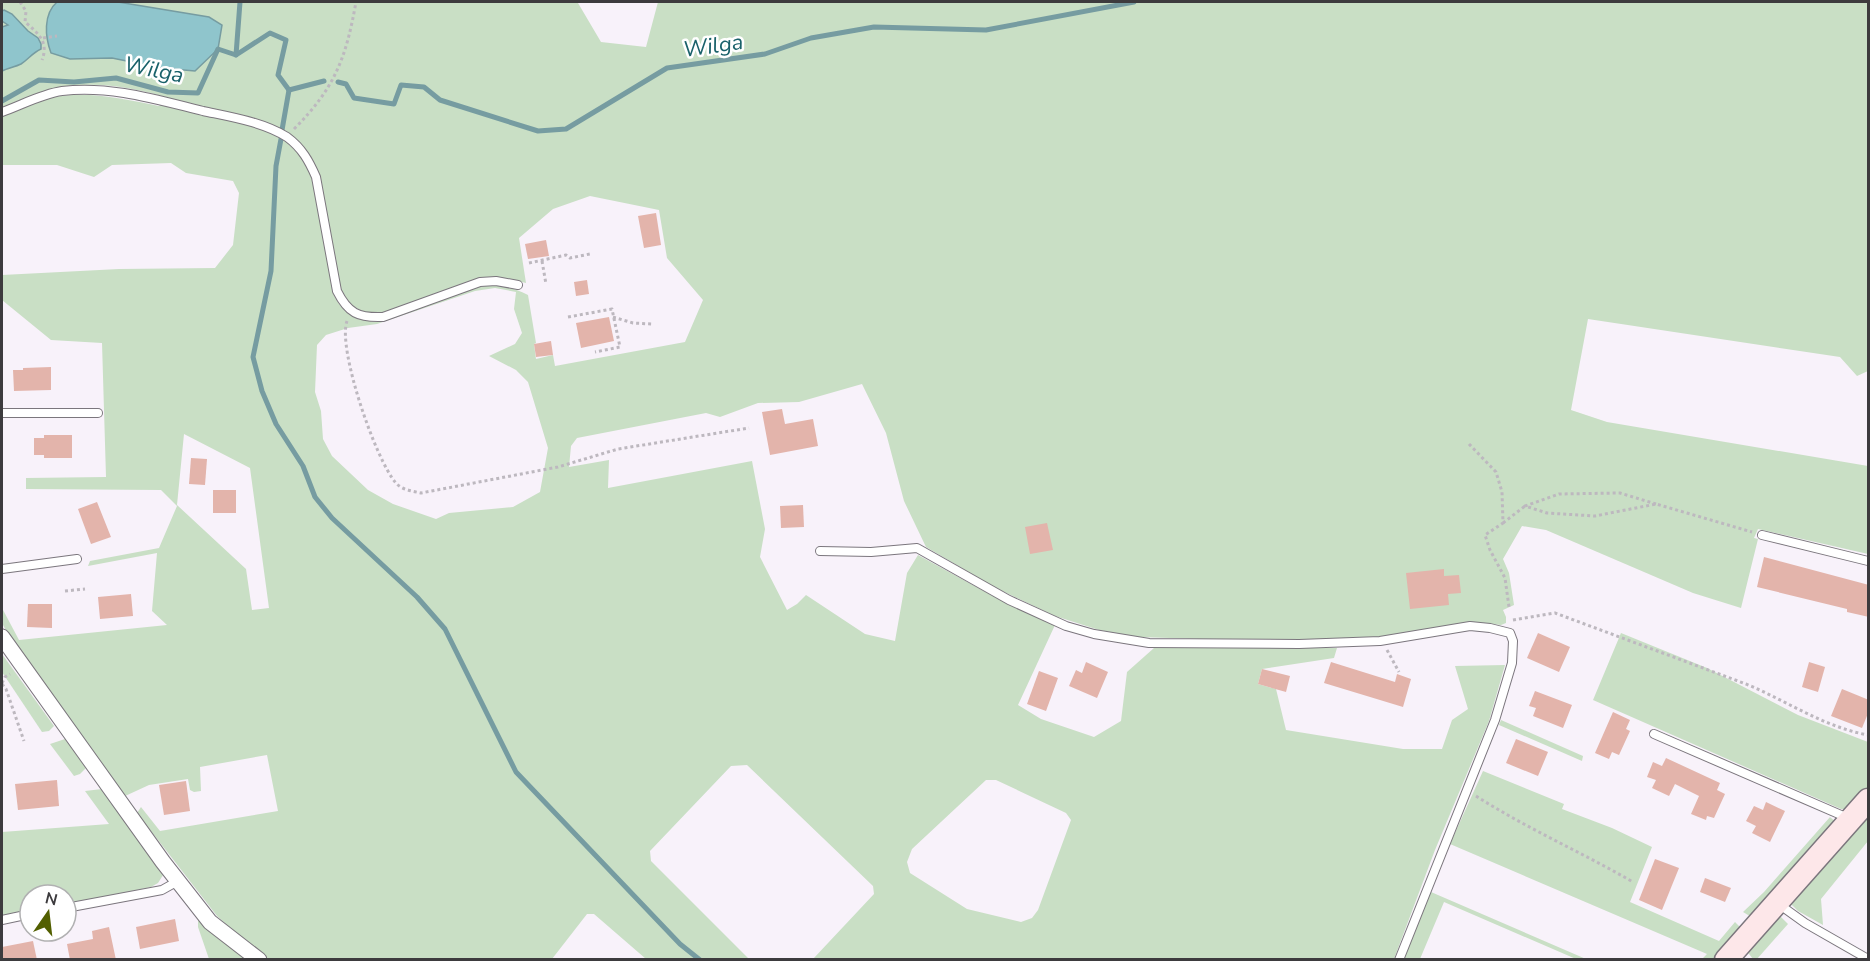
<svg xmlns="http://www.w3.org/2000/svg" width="1870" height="961" viewBox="0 0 1870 961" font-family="'Nunito Sans',sans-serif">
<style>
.green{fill:#c9dfc5;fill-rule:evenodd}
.water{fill:#8fc5cc;stroke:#769ca1;stroke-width:1.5}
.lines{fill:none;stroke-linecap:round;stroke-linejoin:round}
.stream{stroke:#769ca1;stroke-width:5}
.building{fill:#e3b4ab}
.lane-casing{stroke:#7b767d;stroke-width:10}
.street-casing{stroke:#7b767d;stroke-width:17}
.secondary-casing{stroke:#7b767d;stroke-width:25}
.path{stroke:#bdb8bf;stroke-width:3;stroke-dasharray:3 3;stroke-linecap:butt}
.lane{stroke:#fff;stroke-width:8}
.street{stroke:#fff;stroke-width:15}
.secondary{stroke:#fde7e9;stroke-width:22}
.labels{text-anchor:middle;stroke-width:5;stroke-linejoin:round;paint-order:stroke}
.water-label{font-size:22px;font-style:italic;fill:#19616a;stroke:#fff}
</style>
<rect width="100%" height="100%" fill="#f8f2fa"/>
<!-- green -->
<g class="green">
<path d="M2,2h561l15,1 23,39 45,5 12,-45h1210v369l-11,5 -17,-19 -252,-38 -17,91 36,12 261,44v88l-110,-25 -4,9 4,1 -17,69 -48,-15 -147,-63 -24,-4 -19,33 6,14 5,32 -11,5 3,7v6l-5,2 -29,-3 -93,16 -80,4 -161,-5 -39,-7 -44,-14 -61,-29 -68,-40 -22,-46 -18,-68 -24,-49 -63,18 -41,1 -38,14 -14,-4 -129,25 -6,8 -2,21 40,-7 -1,28 144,-27 13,68 -5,28 27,53 10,-6 9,-9 59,39 30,7 12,-68 11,-18 73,40 64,30 -37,80 23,14 53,18 27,-16 6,-49 27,-24h183l-3,10 -72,11 -4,15 18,5 10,41 117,19h39l10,-29 16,-11 -13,-43 50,-1 -16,56 -54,129 -41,109h-581l61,-65 -1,-8 -126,-121 -16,1 -81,85 1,10 98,98h-103l-52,-45h-7l-35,45h-283l-20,-14 -32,-29 -80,-103 4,-6 19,24 118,-20 -11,-56 -67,12 1,24 -7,1 -4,-2 -2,-11 -39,6 -26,12 -108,-149 -13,-25v-15l17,32 148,-15 -15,-14 5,-58 -69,13 2,-5 69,-13 18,-42 -16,-16 -135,-1v-11l80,-1 -4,-134 -51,-3 -49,-40v-25l117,-6 96,-1 18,-23 6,-52 -6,-12 -47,-8 -15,-10 -59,2 -18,12 -37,-12h-55v-49c15,-6 31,-14 47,-18 37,-8 74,1 110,8l10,-8c-33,-10 -76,-18 -110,-10 -20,4 -38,14 -57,19zM295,140c15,12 19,20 25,38l20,110c11,20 18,25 41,25l97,-34 28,-1 20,5 -7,-45 34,-29 37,-13 69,14 8,48 36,42 -18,42 -130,24 -2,-11 -17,4 -2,-15 2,-1 -8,-48c-17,-9 -32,-11 -50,-8l-102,35c-21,-2 -34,-9 -43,-29l-19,-105 -5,-19 -8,-13 -8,-8zM495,288l21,4 -2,17 8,24 -7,11 -26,12 27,14 12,12 20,66 -8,44 -27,15 -64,6 -13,6 -43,-15 -25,-14 -36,-34 -9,-17 -2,-28 -6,-19 2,-47 9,-10 22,-7 29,-4 98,-33zM184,434l66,34 19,140 -17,2 -6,-41 -69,-64zM986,780h10l70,33 5,7 -33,90 -6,8 -11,4 -54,-13 -57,-36 -3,-11 5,-13z"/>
<path d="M1621,633l86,35 91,47 70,27v47l-17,20h-10l-248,-109z"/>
<path d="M2,654l52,72 -5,5 -7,1 -40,-60z"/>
<path d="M1501,720l82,36 -1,5 -83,-36z"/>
<path d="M65,739l21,29 -6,6 -6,2 -24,-32z"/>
<path d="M1483,771l81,33 -2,5 50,19 40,19 -22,55 89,39 16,-19 6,6 -25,31h-14l5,-5 -257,-110z"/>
<path d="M102,789l63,83 -7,11 -7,4 -85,18v-10h-36v16l-28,5v-84l107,-8 -24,-33z"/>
<path d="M1868,812v29l-47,58 2,26 -25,-14 -9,-9z"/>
<path d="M1830,817l8,7 -85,94 -10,-6 21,-20z"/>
<path d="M1431,892l155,67h-10l-132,-57 -24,57 -18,1z"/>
<path d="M1780,916l8,8 -31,35h-4l-8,-10z"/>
<path d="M198,920h2l16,17 30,22h-37l-11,-32z"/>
</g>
<!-- water -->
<g class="water">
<path d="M57,2h61l91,15 13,8 -4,24 -23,22 -34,-3 -49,-10 -42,1 -19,-6c-6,-16 -8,-39 6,-51z"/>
<path d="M4,10l8,4 16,17 10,7 3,6v5c-9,4 -12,10 -20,15 -6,3 -13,4 -19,7v-44l6,-2 -6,-4v-10z"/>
</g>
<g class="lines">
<!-- stream -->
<g class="stream">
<path d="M236,55l4,-53"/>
<path d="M338,82l8,2 8,14 40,6 7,-19 23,2 16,13 98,31 28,-2 101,-61 98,-14 46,-16 63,-11 112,3 148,-28"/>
<path d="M289,90l35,-9"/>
<path d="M2,101l37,-21 35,2 42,-4 52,14 30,1 20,-44 18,6 34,-22 16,7 -8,35 11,15"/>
<path d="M282,130l7,-40"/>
<path d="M281,139l-5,27 -5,105 -18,86 9,34 14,33 27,42 12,31 17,21 85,79 28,32 71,143 164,172 20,16"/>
</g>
</g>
<!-- building -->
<g class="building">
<path d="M656,213l5,32 -17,3 -6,-32z"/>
<path d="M546,240l3,16 -21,3 -3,-15z"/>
<path d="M587,280l2,14 -13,2 -2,-14z"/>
<path d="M609,317l5,24 -33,7 -5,-25z"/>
<path d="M551,341l2,14 -17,2 -2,-13z"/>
<path d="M51,367v23l-37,1 -1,-21h10v-2z"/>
<path d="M782,409l3,15 28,-5 5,27 -48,9 -8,-43z"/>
<path d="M44,435h28v23h-28v-3h-10v-17h10z"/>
<path d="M191,458l16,1 -2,26 -16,-1z"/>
<rect x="213" y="490" width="23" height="23"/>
<path d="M97,502l14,35 -20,7 -13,-35z"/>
<path d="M803,505l1,22 -23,1 -1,-22z"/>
<path d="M1047,523l6,27 -23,4 -5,-27z"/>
<path d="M1764,557l105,28v32l-22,-5v-3l-90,-22z"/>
<path d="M1444,569v7l15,-1 2,18 -13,1 1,11 -39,4 -4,-36z"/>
<path d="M131,594l2,22 -33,3 -2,-22z"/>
<path d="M28,604h24v24l-25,-1z"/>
<path d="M1538,633l32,14 -11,25 -32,-14z"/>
<path d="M1086,662l22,10 -11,26 -28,-12 7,-16 6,3z"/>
<path d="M1331,662l64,20 2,-8 14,5 -8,28 -79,-24z"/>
<path d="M1809,662l16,5 -7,25 -16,-5z"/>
<path d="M1262,669l28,7 -4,16 -28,-8z"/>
<path d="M1039,671l19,7 -12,33 -19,-7z"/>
<path d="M1842,689l27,11v11l-7,17 -31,-12z"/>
<path d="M1535,691l37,14 -9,23 -30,-12 3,-8 -7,-2z"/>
<path d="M1613,712l17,8 -4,9 4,2 -11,24 -7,-3 -3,7 -14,-6z"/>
<path d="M1516,739l32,13 -10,24 -32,-13z"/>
<path d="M1666,758l54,25 -3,7 8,4 -11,24 -7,-2 -1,4 -15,-6 8,-18 -24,-12 -6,12 -17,-8 4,-8 -9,-3 6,-15 9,4z"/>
<path d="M57,780l2,26 -41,4 -3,-26z"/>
<path d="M186,781l4,30 -26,4 -5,-30z"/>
<path d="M1766,802l19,9 -15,31 -18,-9 4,-7 -10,-5 8,-15 9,4z"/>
<path d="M1655,859l24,9 -17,42 -23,-10z"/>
<path d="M1705,878l26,10 -6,14 -25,-10z"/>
<path d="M175,919l4,22 -39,8 -4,-22z"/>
<path d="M109,927l7,33h-46l-3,-16 26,-5 -1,-8z"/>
<path d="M33,941l4,19h-35v-13z"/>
</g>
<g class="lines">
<defs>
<g id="lane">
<path d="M2,112c20,-7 39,-18 60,-21 48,-6 96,9 141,20 28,6 60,11 84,26 15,11 22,24 29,40l21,114c11,22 21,27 46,26l97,-35 16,-1 22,4"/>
<path d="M2,413h96"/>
<path d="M1762,535l106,26"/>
<path d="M820,551l51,1 46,-4 92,52 57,26 28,8 55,9 150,1 81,-3 90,-15 20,2 20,5 3,8 -1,22 -17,57 -96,240"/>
<path d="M2,569l75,-10"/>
<path d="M1654,734l194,84"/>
<path d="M1780,905l25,18 63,36"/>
<path d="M66,908l96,-18 16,-9"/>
<path d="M2,920l28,-6"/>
</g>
<path id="street" d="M2,637l161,225 47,60 49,38"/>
<path id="secondary" d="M1726,960l142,-160"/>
</defs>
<!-- lane casing -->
<use href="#lane" class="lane-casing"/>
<!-- street casing -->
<use href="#street" class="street-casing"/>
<!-- secondary casing -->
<use href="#secondary" class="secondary-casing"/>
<!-- path -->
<g class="path">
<path d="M20,2l6,9 -1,11c13,11 24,20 17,38"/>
<path d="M43,38l14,-2"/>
<path d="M294,129c41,-41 52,-71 62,-127"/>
<path d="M542,261l4,23"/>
<path d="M529,263l37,-8 4,3 20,-4"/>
<path d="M568,317l44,-8 8,38 -25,5"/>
<path d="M613,317l20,6 19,1"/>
<path d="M347,321c-10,27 29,140 49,162 6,7 16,8 25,10l137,-26 60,-18 131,-21"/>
<path d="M1469,444l27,28 6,20 1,31 -18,12 5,15 15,28 4,29"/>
<path d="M1656,504l-36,-11 -61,1 -34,12 22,7 48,3 61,-12 96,28"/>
<path d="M1503,523l22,-17"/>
<path d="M65,591l20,-2"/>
<path d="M1513,620l42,-7 191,71c41,17 78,43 122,51"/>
<path d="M1387,650l12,22"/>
<path d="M2,683l3,-6 5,-3"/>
<path d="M2,684l4,5 18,52"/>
<path d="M1476,796c50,32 105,56 157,86"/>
</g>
<!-- lane -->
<use href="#lane" class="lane"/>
<!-- street -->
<use href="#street" class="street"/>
<!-- secondary -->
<use href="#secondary" class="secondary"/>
</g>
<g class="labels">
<!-- water labels -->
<g class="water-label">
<text transform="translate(713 45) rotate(-8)" y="8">Wilga</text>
<text transform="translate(154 69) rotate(11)" y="8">Wilga</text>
</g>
</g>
<!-- border -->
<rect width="1870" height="961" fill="none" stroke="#3d3b3e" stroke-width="6"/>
<!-- north arrow -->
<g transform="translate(48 913) rotate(14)"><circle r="28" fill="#ffffff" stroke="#b1b1b2" stroke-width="1.5"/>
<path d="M0-4.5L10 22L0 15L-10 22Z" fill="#525f00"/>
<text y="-9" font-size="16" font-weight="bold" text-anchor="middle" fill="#3d3b3e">N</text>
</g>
</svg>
